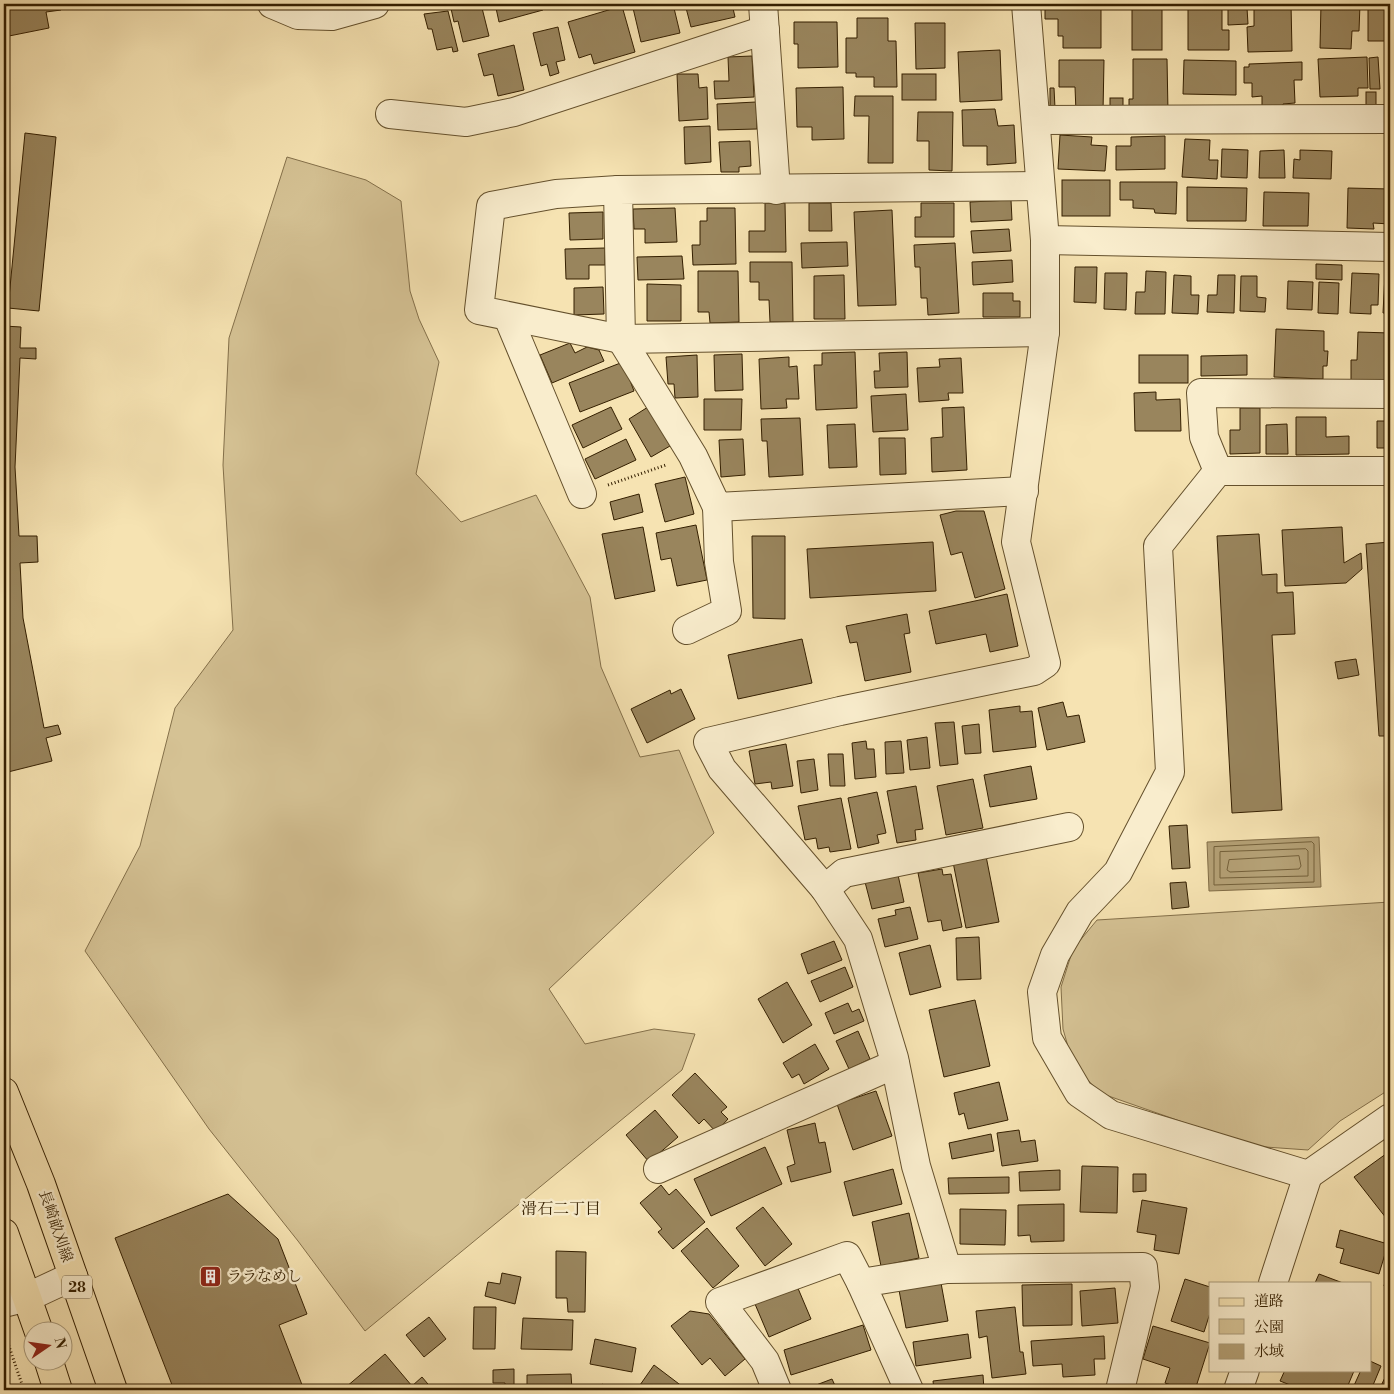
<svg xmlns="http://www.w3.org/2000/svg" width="1394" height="1394" viewBox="0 0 1394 1394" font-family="'Libre Bodoni','Noto Serif JP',serif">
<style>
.green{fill:#d5c294;stroke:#84704a}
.water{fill:#b4a075;stroke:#816c46}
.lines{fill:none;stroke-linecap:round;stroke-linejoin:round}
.shore{stroke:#74603a;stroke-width:1}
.building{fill:#99855d;stroke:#341f00}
.street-casing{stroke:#64502c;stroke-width:30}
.primary-casing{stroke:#341f00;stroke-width:30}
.path{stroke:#341f00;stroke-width:3;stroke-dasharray:1 2.5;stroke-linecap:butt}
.street{stroke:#f9edcd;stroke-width:28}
.primary{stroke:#f6e3b2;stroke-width:28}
.labels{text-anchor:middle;stroke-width:5;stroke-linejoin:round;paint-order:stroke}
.shield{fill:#f9edcd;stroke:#6f5d3e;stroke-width:1}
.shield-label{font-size:14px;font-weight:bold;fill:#341f00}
.street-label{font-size:15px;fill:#341f00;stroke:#f9edcd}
.poi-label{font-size:15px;fill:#341f00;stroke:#f9edcd;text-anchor:start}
.neighbourhood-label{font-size:16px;fill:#341f00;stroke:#f9edcd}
</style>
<rect width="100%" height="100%" fill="#f6e3b2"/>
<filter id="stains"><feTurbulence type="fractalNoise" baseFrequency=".004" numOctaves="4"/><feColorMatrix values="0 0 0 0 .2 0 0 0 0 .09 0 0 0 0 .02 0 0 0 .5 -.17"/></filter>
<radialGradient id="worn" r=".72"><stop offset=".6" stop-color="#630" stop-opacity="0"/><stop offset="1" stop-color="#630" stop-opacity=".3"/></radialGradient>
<!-- green -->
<g class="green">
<path d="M287,157l79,23 35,21 9,90 9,28 20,43 -23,112 45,48 75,-27 54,102 11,70 39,90 39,-7 35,83 -165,156 36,55 69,-15 41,5 -13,36 -317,261 -67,-90 -89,-112 -124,-178 55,-105 35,-138 58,-78 -10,-165 6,-127z"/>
<path d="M1390,902v187l-50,32 -32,29 -57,-4 -151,-53 -27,-29 -10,-35 -2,-42 12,-38 24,-29z"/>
</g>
<!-- water -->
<path class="water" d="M1319,837l2,50 -112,4 -2,-49z"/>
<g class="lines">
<!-- shore -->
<g class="shore">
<path d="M1312,842l2,2v38l-100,3v-38z"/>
<path d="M1306,849l2,2v25l-88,2v-26z"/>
<path d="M1299,856l2,10 -2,3 -69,3 -3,-2 2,-10z"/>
</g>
</g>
<!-- building -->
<g class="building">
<path d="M7,4h52l2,6 -15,2 3,16 -45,9v-27h4z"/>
<path d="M450,4h31l8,32 -26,6 -5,-21 -4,1z"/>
<path d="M500,4h42l1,6 -44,12 -3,-14 4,-1z"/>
<path d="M649,4h24l7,29 -39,9 -8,-34z"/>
<path d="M685,4h47l3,13 -44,10z"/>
<path d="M1045,4h56v44h-38v-12h-5v-17h-13z"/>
<rect x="1132" y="4" width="30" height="46"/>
<path d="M1188,4h23v3h11v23h7v20h-41z"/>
<path d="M1273,4h18l1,47 -44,1 -1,-25 7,-1v-18h19z"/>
<path d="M1321,4h39l-1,27h-7l-1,18 -31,-1z"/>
<path d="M1368,5l22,1v35h-22z"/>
<path d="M622,6l13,46 -41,12 -3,-10 -12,4 -11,-36z"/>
<path d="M1228,8h19l1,16 -20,1z"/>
<path d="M448,11l10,40 -5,1 -1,-5 -15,3 -5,-21h-4l-4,-15z"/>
<path d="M857,18h31v23h8l1,46h-23v-10h-18v-4h-10v-35h11z"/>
<path d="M794,22h43l1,45 -40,1v-24h-4z"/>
<path d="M915,23h30v45l-29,1z"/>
<path d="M558,27l7,33 -9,2 3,11 -9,3 -3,-12 -6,2 -8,-33z"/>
<path d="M514,45l10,45 -26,6 -5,-22 -9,2 -6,-22z"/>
<path d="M1000,50l2,50 -42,2 -2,-50z"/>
<path d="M752,56l2,41 -39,2 -1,-18h15l-1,-24z"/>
<path d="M1367,57l1,31h-10v8l-38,1 -2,-38z"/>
<path d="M1378,57l2,32h-10l-1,-31z"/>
<path d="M1133,59h34l1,53h-39v-13h4z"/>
<path d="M1059,60h45l-1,52h-27l-1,-25h-16z"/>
<path d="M1184,60l52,1v34l-53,-1z"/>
<path d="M1302,62v18h-8l1,23 -12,1v4h-21v-12l-10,1v-14h-8v-16h5v-3z"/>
<path d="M677,74h21l1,14 8,-1 1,32 -29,2z"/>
<rect x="902" y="74" width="34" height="26"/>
<path d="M843,87l1,52 -32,1v-13h-15l-1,-39z"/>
<path d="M1050,88h4l1,20h-5z"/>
<rect x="1366" y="92" width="10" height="18"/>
<path d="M855,96h38v67h-25l1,-47h-15z"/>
<rect x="1110" y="98" width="13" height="14"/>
<path d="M756,102l1,27 -39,1 -1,-26z"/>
<path d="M995,109l3,17 16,-1 2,38 -29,2v-19h-24l-1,-36z"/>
<path d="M918,112h35l-1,59 -23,-1v-29h-12z"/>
<path d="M710,126l1,36 -26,2 -1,-37z"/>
<path d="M25,133l31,4 -17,174 -31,-3z"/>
<path d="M1060,135l32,2 -1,8 16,1 -2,25 -47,-2z"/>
<path d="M1165,136v33l-49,1v-24h15v-9z"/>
<path d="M1185,139l25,1 -1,20h9l-1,19 -35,-2z"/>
<path d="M750,141l1,25 -12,1v5h-18l-2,-30z"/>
<path d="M1222,149l26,1 -1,28 -26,-1z"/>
<path d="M1284,150l1,28h-26l1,-27z"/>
<path d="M1300,150l32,1 -1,28 -38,-1 1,-19 6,1z"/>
<rect x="1062" y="180" width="48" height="36"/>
<path d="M1120,182h57l-1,32 -21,-1 -1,-4 -21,-1v-8h-13z"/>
<path d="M1187,187l60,1 -1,33h-59z"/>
<path d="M1348,188l42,1v35l-17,-1 1,6 -27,-1z"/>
<path d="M1264,192l45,1 -1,33h-45z"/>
<path d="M1011,200l1,20 -41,2 -1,-20z"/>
<path d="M765,203h20l1,49h-37v-21h16z"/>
<path d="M809,203h22l1,28h-23z"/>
<path d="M921,203h33v34h-39v-20h6z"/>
<path d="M675,208l2,34 -32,1v-14h-11l-1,-20z"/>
<path d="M707,208h28l1,56 -43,1 -1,-20h8v-24h7z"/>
<path d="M892,210l4,95 -38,1 -4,-94z"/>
<path d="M603,212v27l-33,1 -1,-27z"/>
<path d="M1009,229l2,22 -38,2 -2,-22z"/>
<path d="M847,242l1,24 -46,2 -1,-25z"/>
<path d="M955,243l4,70 -31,2 -1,-17h-6l-1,-31h-5l-1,-22z"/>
<path d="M605,248v17h-16v14h-23l-1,-30z"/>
<path d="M682,256l2,23 -46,1 -1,-23z"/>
<path d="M1012,260l1,22 -40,3 -1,-23z"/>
<path d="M750,262h42l1,60h-23l-1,-22h-10v-18h-9z"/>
<path d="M1316,264l26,1v15l-26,-1z"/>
<path d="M1075,267h22l-1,36 -22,-1z"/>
<path d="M698,271h40l1,51 -29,1 -1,-11h-11z"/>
<path d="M1146,271l20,1 -1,42h-30l1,-22h9z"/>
<path d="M1105,273h22l-1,37 -22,-1z"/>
<path d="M1352,273l27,1 -1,31h-7v9l-21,-1z"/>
<path d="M1385,274h5v39h-7z"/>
<path d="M844,275l1,44h-31v-43z"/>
<path d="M1174,275l17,1v19h8l-1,19 -26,-1z"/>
<path d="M1218,275h17l-1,38 -27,-1 1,-17h9z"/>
<path d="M1241,276h16v21l9,1 -1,14 -25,-1z"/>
<path d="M1288,281l25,1 -1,28 -25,-1z"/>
<path d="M1319,282l20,1 -1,31 -20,-1z"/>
<path d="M647,284l34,1v36h-34z"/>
<path d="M603,287l1,27 -30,1v-27z"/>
<path d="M983,293h30v8h7v16h-37z"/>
<path d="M4,326l17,1 -1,21h16v11l-16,-1 -5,109 4,69h18l1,26 -18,1 3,55 21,110 14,-3 3,9 -15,4 6,23 -48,12z"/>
<path d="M1276,329l48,2v20h4l-1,15h-4v13l-49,-2z"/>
<path d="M1358,332l32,1v49l-39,-1v-21h6z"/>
<path d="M570,343l5,10 12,-6 12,3 5,11 -52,22 -12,-28z"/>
<path d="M855,352l2,56 -41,2 -2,-45h8v-12z"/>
<path d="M907,352l1,35 -33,1 -1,-17h6l-1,-18z"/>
<path d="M742,354l1,36 -28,1 -1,-36z"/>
<path d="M697,355l1,42 -23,1 -1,-14h-6l-2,-27z"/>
<rect x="1139" y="355" width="49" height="28"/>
<path d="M1247,355v20l-46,1v-20z"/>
<path d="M789,357v10l8,-1 2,33h-13l1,9 -26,1 -2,-50z"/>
<path d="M961,358l2,35h-15l1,7 -30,2 -2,-34 23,-1 -1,-8z"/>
<path d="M623,362l11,29 -54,21 -11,-29z"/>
<path d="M1156,392v8l24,-1 1,32h-46l-1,-38z"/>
<path d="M906,394l2,36 -35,2 -2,-36z"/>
<path d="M704,399h38l-1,31h-37z"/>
<path d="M611,407l11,22 -39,19 -11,-23z"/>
<path d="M648,407l22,39 -19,11 -22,-38z"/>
<path d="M964,407l3,63 -35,2 -1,-34 12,-1 -1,-29z"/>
<path d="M1240,408h20v45l-30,1v-24h10z"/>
<path d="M1386,414h4v34h-13v-27h9z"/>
<path d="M1296,417h30v20l23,-1v18l-53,1z"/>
<path d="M800,418l3,57 -34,2 -2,-36h-5l-1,-22z"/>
<path d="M855,424l2,43 -28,1 -2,-43z"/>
<path d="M1287,424l1,30h-22v-29z"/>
<path d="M879,438h26l1,36 -26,1z"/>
<path d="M626,439l10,21 -41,19 -10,-20z"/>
<path d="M743,439l2,36 -24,2 -2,-37z"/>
<path d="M685,477l9,37 -29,8 -10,-38z"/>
<path d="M639,494l4,18 -29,8 -4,-18z"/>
<path d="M956,511h28l21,78 -30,9 -13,-46 -11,3 -11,-40z"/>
<path d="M696,525l11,55 -30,6 -6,-28 -10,2 -5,-27z"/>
<path d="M643,527l12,64 -40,8 -13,-65z"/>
<path d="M1342,527l2,36 17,-10 1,16 -16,14 -61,3 -3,-56z"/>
<path d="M1259,534l3,41 15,-1v19l16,-1 2,42 -23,1 10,175 -50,3 -15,-277z"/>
<path d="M752,536h33v83l-32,-1z"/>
<path d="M933,542l3,49 -126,7 -3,-49z"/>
<path d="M1390,542v194h-11l-13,-192z"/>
<path d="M1007,594l11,52 -28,6 -4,-18 -50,10 -7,-33z"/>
<path d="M907,614l3,19 -6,1 7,38 -46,9 -8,-39 -7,1 -4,-17z"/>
<path d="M802,639l10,44 -74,16 -10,-44z"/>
<path d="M1356,659l3,16 -21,4 -3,-17z"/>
<path d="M681,689l14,30 -48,24 -16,-34 39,-19 1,4z"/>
<path d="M1063,702l4,15 12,-2 6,27 -38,8 -9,-42z"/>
<path d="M1020,706v6l12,-1 4,36 -43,5 -4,-42z"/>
<path d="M954,722l4,42 -18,2 -5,-43z"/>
<path d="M979,724l2,29 -16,1 -3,-28z"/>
<path d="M927,737l3,31 -20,2 -3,-30z"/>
<path d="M866,741l1,8h7l2,28 -21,2 -3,-36z"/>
<path d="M901,741l3,32 -18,1 -1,-32z"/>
<path d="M786,744l7,42 -21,3 -1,-7 -16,2 -6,-33z"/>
<path d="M828,754h15l2,32h-15z"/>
<path d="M814,759l4,31 -17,3 -4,-32z"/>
<path d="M1031,766l6,33 -47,8 -6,-32z"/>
<path d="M973,779l10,49 -37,7 -9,-49z"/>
<path d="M916,786l7,43 -8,1 1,10 -19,3 -10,-52z"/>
<path d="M877,792l9,41 -9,2 2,8 -21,5 -10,-50z"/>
<path d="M841,798l10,51 -21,3 -1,-5 -11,2 -2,-11 -11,2 -7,-34z"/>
<path d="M1187,825l3,43 -18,1 -3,-43z"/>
<path d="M986,856l13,66 -33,6 -13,-66z"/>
<path d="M942,869l1,6 8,-1 11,53 -19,4 -2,-11 -13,2 -10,-49z"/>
<path d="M898,875l6,27 -32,7 -7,-27z"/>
<path d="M1186,882l3,25 -17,2 -2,-26z"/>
<path d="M910,907l8,32 -33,8 -7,-28 18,-4 -1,-5z"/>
<path d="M979,937l2,42 -24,1 -1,-42z"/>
<path d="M834,941l8,19 -34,14 -7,-20z"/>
<path d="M930,945l11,42 -31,8 -11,-42z"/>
<path d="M845,967l8,20 -33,15 -9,-21z"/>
<path d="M787,982l25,43 -29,18 -25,-44z"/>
<path d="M975,1000l15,66 -46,11 -15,-67z"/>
<path d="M848,1003l4,9 7,-3 5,12 -30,13 -9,-21z"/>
<path d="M858,1031l12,28 -21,10 -13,-28z"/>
<path d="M815,1044l14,25 -25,15 -5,-10 -7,4 -9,-15z"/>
<path d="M695,1073l32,34 -6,5 7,7 -12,13 -12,-13 -5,5 -27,-29z"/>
<path d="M999,1082l9,38 -40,9 -4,-16 -5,2 -5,-22z"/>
<path d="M876,1091l16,45 -39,14 -16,-46z"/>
<path d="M655,1110l23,27 -29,25 -23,-27z"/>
<path d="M815,1123l4,20 6,-1 6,30 -40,10 -4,-15 8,-3 -8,-34z"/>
<path d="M1019,1130l2,12 14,-2 3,21 -36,5 -5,-33z"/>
<path d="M991,1134l3,17 -42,8 -3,-16z"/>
<path d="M765,1147l17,37 -71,32 -17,-37z"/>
<path d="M1390,1151v72l-36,-46z"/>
<path d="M1082,1166l36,1 -1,46 -37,-1z"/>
<path d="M893,1169l9,35 -49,12 -9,-34z"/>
<path d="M1060,1170v20l-40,1 -1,-19z"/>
<path d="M1133,1174h13v17l-13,1z"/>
<path d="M1009,1177v16l-60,1 -1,-16z"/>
<path d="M661,1185l8,10 7,-6 29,33 -32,27 -15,-17 4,-3 -22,-26z"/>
<path d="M228,1194l50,45 29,75 -28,11 25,65h-130l-59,-152z"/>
<path d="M1142,1200l45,8 -8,46 -25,-4 2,-15 -19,-3z"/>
<path d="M1064,1204v37l-33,1 -1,-7 -12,1v-31z"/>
<path d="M763,1207l29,37 -27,22 -29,-38z"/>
<path d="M960,1209l46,1 -1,35 -45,-1z"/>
<path d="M909,1213l10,45 -38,8 -9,-44z"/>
<path d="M707,1228l32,38 -26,22 -32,-37z"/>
<path d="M1340,1230l48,14 -9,30 -39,-11 4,-14 -8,-2z"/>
<path d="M556,1251l30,1 -1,60h-17l-1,-14h-11z"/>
<path d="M1390,1263v25l-6,-2z"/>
<path d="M502,1273l19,4 -6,27 -30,-8 3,-14 12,2z"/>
<path d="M1319,1274l24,9h-28z"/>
<path d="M1185,1279l25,8v26l-6,19 -33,-11z"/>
<path d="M941,1283l7,38 -42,7 -7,-38z"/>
<path d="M1072,1284v41l-49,1 -1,-41z"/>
<path d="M797,1286l14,33 -42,18 -14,-33z"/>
<path d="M1115,1288l3,35 -36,3 -2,-35z"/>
<path d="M474,1307h22l-1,42h-22z"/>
<path d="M1015,1307l5,45h3l3,22 -34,4 -5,-42 -8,2 -3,-27z"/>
<path d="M690,1311l19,3 36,45 -20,17 -15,-18 -8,7 -31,-39z"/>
<path d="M429,1317l17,22 -22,18 -18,-22z"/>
<path d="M523,1318l50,2 -1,30 -51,-1z"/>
<path d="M863,1325l8,25 -80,25 -7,-25z"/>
<path d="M1153,1326l57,17 -15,47h-8l-22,-7 5,-15 -27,-9z"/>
<path d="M968,1334l3,24 -55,8 -3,-24z"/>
<path d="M1104,1336l1,23h-11l1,16 -32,2 -1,-13 -29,2 -2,-25z"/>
<path d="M595,1339l41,9 -4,24 -42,-8z"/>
<path d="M385,1354l27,32 10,-9 11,13h-84l-3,-3z"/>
<path d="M1370,1361l11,5 -10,24h-19l9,-20h9z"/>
<path d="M654,1365l33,25h-40l-7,-5z"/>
<path d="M1390,1367v23h-11z"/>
<path d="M514,1369v21h-9v-7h-12v-13z"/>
<path d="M1285,1370h67l2,1 -8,19h-9l-9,-3 -2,3h-23l-23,-9z"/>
<path d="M571,1374l1,16h-45v-15z"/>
<path d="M983,1375l1,15h-50l-1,-9z"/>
<path d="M832,1379l5,11h-34z"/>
<path d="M602,1384l10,6h-14z"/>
</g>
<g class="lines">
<defs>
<g id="street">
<path d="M272,4l26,11 34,1 43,-12"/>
<path d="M763,4l13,186"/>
<path d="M390,114l76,8 48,-10 251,-82"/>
<path d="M1036,120l354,-1"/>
<path d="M618,190l-62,4 -65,12 -12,104 142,29 424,-7"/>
<path d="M1045,240l345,7"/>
<path d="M508,317l74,177"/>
<path d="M1218,471l-60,75 12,226 -52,100 -38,40 -25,43 -13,37 5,46 32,55 32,22 197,60 82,-57"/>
<path d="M1218,471l-14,-34 -3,-44 189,1"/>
<path d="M1218,471h172"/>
<path d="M1024,491l-307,16 -24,-51 -72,-117 -3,-149 422,-4"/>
<path d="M687,630l40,-19 -8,-49 -2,-55"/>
<path d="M825,889l19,-16 225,-46"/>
<path d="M658,1169l237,-105"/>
<path d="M947,1269l196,-2 2,20 -25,103"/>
<path d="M1273,1283l35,-108"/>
<path d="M4,1303l24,-6 45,-21"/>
<path d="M777,1390l-12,-29 -45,-59 127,-46 14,27"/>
<path d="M909,1390l-48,-107 86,-14 -31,-103 -22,-108 -36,-119 -33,-50 -103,-120 -14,-27 132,-31 194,-40 12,-8 -30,-121 29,-210v-92l-19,-236"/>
<path d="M1238,1390l7,-20"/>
</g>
<g id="primary">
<path d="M4,1092l37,92 72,206"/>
<path d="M4,1233l35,99"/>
<path d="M49,1362l9,28"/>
</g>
</defs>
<!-- street casing -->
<use href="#street" class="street-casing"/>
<!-- primary casing -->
<use href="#primary" class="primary-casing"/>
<!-- path -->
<g class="path">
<path d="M608,485l58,-20"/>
<path d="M4,1332l20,58"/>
</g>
<!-- street -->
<use href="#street" class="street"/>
<!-- primary -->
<use href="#primary" class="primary"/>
</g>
<!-- icons -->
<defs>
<symbol id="building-square" viewBox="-11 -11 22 22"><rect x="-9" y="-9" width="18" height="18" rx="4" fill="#8f2418" stroke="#f9edcd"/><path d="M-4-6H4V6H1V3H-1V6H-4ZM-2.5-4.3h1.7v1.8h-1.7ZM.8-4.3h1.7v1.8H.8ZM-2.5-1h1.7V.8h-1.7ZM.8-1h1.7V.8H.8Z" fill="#fff"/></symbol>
</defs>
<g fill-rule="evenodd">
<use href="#building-square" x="198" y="1264" width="25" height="25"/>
</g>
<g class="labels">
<!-- shield labels -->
<rect class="shield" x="62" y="1275.5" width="30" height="23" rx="4"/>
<g class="shield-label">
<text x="77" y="1292">28</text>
</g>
<!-- street labels -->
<g class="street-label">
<text transform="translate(56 1226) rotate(71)" y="5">長崎畝刈線</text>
</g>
<!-- poi labels -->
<g class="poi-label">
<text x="227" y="1281">ララなめし</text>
</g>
<!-- neighbourhood labels -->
<g class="neighbourhood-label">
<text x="561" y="1214">滑石二丁目</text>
</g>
</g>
<!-- margin -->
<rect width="1394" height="1394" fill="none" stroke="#f6e3b2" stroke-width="20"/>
<rect x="5" y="5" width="1384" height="1384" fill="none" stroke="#341f00" stroke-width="2.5"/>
<rect x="10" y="10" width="1374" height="1374" fill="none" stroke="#341f00"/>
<!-- legend -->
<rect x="1209" y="1282" width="162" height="90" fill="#f9edcd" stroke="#aa9b7b"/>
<rect x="1219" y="1298" width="25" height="8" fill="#f6e3b2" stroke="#aa9b7b"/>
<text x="1254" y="1306" font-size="15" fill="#341f00">道路</text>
<rect x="1219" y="1319" width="25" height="15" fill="#d5c294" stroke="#aa9b7b"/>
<text x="1254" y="1332" font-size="15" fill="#341f00">公園</text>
<rect x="1219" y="1344" width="25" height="15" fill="#b4a075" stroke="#aa9b7b"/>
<text x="1254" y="1356" font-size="15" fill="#341f00">水域</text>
<!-- north arrow -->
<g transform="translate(48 1346) rotate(77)"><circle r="24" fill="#f9edcd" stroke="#aa9b7b"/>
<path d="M0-4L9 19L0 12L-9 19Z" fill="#8f2418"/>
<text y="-8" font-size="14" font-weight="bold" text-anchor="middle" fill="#341f00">N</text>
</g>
<rect width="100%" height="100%" filter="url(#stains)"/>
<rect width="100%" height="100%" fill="url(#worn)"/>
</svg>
